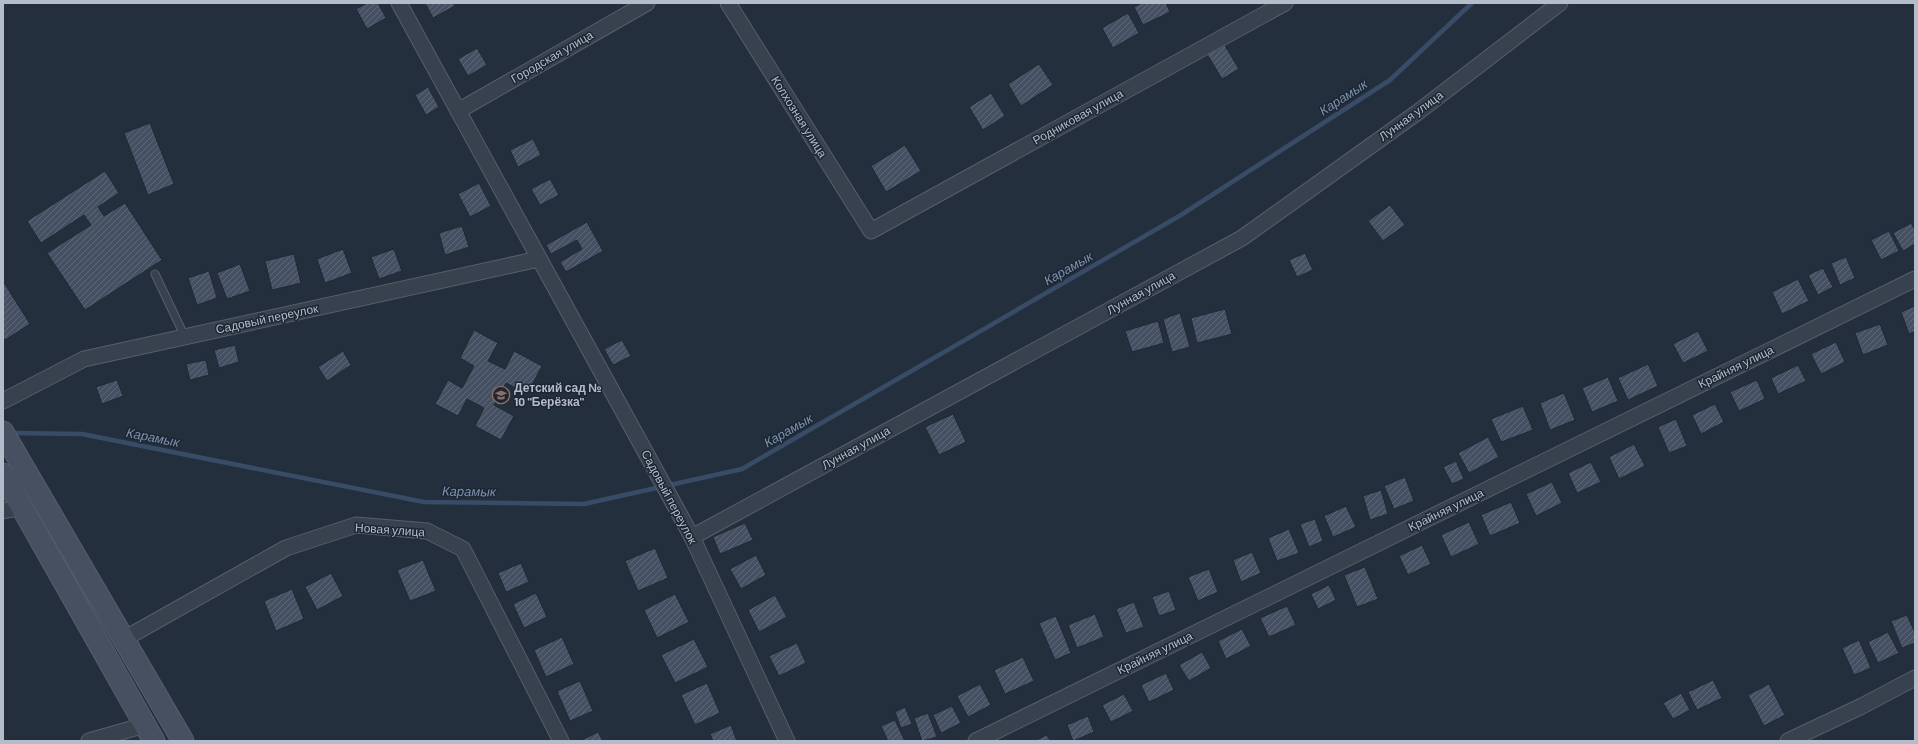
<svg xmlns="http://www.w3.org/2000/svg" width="1918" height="744" viewBox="0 0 1918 744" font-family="Barlow,sans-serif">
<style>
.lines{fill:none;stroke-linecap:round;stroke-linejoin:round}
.stream{stroke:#394c67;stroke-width:4.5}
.building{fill:url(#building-hatch);stroke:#1f2835}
.lane-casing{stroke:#565f6c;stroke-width:9}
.street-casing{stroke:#565f6c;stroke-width:17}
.secondary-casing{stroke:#565f6c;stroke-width:23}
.lane{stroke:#38414e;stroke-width:7}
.street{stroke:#38414e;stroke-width:15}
.secondary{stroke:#465061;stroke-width:21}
.labels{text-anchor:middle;stroke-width:3;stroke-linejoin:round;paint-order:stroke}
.street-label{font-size:12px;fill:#b4bcc9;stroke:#1d2633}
.poi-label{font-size:12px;font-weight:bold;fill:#b4bcc9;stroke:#1d2633;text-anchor:start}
.water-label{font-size:13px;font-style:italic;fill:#7c92b1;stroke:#1d2633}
</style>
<defs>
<pattern id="building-hatch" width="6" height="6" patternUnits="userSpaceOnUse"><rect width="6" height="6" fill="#455162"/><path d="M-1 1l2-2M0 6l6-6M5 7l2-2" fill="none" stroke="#5d6877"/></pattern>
</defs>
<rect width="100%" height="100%" fill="#242f3e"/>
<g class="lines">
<!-- stream -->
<path class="stream" d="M11,433l71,1 342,68 160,2 158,-35 439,-254 209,-135 82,-77"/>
</g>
<!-- building -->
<g class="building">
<path d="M367,3h11l8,15 -19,11 -11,-20z"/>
<path d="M425,3h28l2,3 -22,12z"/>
<path d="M1142,3h24l4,9 -27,13 -9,-18z"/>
<path d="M1128,13l11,20 -26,15 -11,-20z"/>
<path d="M1224,44l15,25 -17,10 -15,-25z"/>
<path d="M477,48l10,17 -19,11 -10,-17z"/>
<path d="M1039,64l14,21 -32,21 -13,-22z"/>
<path d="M428,87l11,20 -13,8 -11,-20z"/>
<path d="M991,93l14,23 -22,14 -14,-23z"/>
<path d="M150,123l24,61 -26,11 -24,-62z"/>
<path d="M533,139l8,16 -23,12 -8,-17z"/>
<path d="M905,145l16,26 -35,21 -15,-26z"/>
<path d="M105,171l14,22 -21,14 6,9 21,-13 37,57 -77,50 -38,-57 44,-28 -7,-10 -43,28 -14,-22z"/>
<path d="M550,179l9,16 -19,10 -9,-16z"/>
<path d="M479,183l12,23 -21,11 -12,-23z"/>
<path d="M1390,205l15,20 -22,16 -15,-20z"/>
<path d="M587,222l16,29 -37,21 -6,-10 22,-13 -5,-9 -26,14 -5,-9z"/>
<path d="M1911,223l4,7v14l-12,7 -10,-18z"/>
<path d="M462,226l7,21 -24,8 -6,-22z"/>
<path d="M1889,231l10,20 -18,9 -10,-20z"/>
<path d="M343,249l9,24 -27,10 -8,-24z"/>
<path d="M394,249l8,22 -23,8 -8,-22z"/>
<path d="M1305,253l8,17 -16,7 -8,-17z"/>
<path d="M294,254l7,29 -29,7 -7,-29z"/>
<path d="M1846,257l9,21 -15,7 -9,-22z"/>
<path d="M240,264l10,27 -23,8 -10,-26z"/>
<path d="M1823,268l10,19 -15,8 -10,-20z"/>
<path d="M209,271l8,27 -20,7 -9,-27z"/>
<path d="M1798,279l11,22 -27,13 -10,-22z"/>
<path d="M3,281l27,43 -25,16 -2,-3z"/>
<path d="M1915,306v25l-6,3 -8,-22z"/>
<path d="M1225,309l7,25 -35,9 -6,-25z"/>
<path d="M1180,313l10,34 -18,5 -9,-33z"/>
<path d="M1158,321l6,22 -32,9 -7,-21z"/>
<path d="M1880,324l8,21 -25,10 -8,-22z"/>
<path d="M474,330l24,13 -10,18 17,8 9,-18 28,15 -15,28 -21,-11 -12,22 20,11 -13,24 -26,-14 9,-18 -17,-9 -9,17 -23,-12 13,-24 14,8 12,-22 -14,-8z"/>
<path d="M1698,331l10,20 -25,12 -10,-19z"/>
<path d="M622,340l9,16 -18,9 -9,-16z"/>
<path d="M1836,342l9,20 -24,12 -10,-20z"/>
<path d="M235,345l4,17 -20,6 -5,-18z"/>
<path d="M343,351l8,14 -24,16 -9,-14z"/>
<path d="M206,360l3,15 -19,5 -4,-16z"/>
<path d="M1648,364l10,22 -30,14 -10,-22z"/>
<path d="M1798,365l8,16 -28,13 -7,-16z"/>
<path d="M1608,377l10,24 -26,11 -10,-24z"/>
<path d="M117,380l6,16 -21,8 -6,-17z"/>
<path d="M1757,380l8,19 -26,12 -9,-19z"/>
<path d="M1564,393l11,27 -25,10 -10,-27z"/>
<path d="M1715,404l9,18 -23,12 -9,-19z"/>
<path d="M1523,406l10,24 -32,12 -10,-23z"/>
<path d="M953,414l13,28 -27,13 -14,-28z"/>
<path d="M1676,419l11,27 -18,7 -11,-26z"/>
<path d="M1488,437l11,20 -30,16 -11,-20z"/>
<path d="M1634,444l11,22 -26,13 -10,-22z"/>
<path d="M1456,461l8,18 -12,5 -9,-17z"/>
<path d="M1591,462l10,20 -24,11 -9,-20z"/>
<path d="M1405,477l9,24 -20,8 -10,-23z"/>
<path d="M1552,482l10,21 -26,13 -10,-22z"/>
<path d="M1381,490l7,24 -18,6 -7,-24z"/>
<path d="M1511,502l9,21 -30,13 -9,-21z"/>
<path d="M1346,506l10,21 -23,10 -9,-21z"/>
<path d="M1315,519l8,22 -14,6 -9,-23z"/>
<path d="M1469,522l10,22 -28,13 -10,-22z"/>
<path d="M745,523l8,17 -33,14 -7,-17z"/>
<path d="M1289,529l10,24 -22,8 -9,-23z"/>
<path d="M1422,545l9,19 -23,11 -9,-19z"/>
<path d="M655,548l13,30 -30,13 -13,-30z"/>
<path d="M1252,552l9,21 -20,9 -8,-22z"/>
<path d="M756,555l10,20 -25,14 -11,-20z"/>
<path d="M423,560l13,31 -26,10 -13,-31z"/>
<path d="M521,563l8,19 -23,10 -8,-19z"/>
<path d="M1365,567l13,32 -21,8 -13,-32z"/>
<path d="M1209,569l9,23 -20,9 -10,-24z"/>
<path d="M331,573l12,23 -26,14 -12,-23z"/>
<path d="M1329,585l7,15 -18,9 -7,-15z"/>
<path d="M292,589l12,30 -28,12 -12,-30z"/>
<path d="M1169,591l7,19 -17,6 -7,-19z"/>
<path d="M536,593l11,24 -23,11 -11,-24z"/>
<path d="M675,594l14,28 -32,16 -13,-28z"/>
<path d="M775,595l12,22 -28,15 -11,-22z"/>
<path d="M1134,602l10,25 -18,6 -10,-24z"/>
<path d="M1287,606l9,19 -27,12 -9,-19z"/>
<path d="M1095,614l9,23 -27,11 -9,-23z"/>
<path d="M1907,615l8,18v10l-13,5 -11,-27z"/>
<path d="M1056,616l15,37 -16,7 -16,-37z"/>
<path d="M1242,629l9,17 -25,13 -8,-18z"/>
<path d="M1888,632l11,21 -21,10 -10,-21z"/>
<path d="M562,637l12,27 -28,13 -12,-27z"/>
<path d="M694,639l14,28 -33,16 -14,-28z"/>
<path d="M1859,640l12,28 -17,7 -12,-27z"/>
<path d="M797,643l9,20 -27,13 -10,-20z"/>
<path d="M1202,652l9,16 -22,13 -10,-16z"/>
<path d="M1023,657l11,24 -29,13 -11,-24z"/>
<path d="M1166,673l8,17 -25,12 -8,-17z"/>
<path d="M1713,680l9,18 -25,12 -9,-18z"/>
<path d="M580,681l13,30 -23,10 -13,-30z"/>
<path d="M707,683l13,30 -25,12 -14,-30z"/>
<path d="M980,684l11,21 -23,12 -11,-21z"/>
<path d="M1769,684l16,31 -21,11 -16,-31z"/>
<path d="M1681,693l9,17 -17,9 -10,-16z"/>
<path d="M1124,694l9,17 -22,11 -9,-17z"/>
<path d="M952,706l9,17 -20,10 -8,-18z"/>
<path d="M905,707l7,17 -11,4 -6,-16z"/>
<path d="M928,713l9,24 -15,4 -8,-23z"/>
<path d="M1088,716l6,16 -21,9 -6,-16z"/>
<path d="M895,720l10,21h-17l-7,-15z"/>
<path d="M731,725l6,16h-24l-3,-7z"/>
<path d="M598,732l5,9h-23z"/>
<path d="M1047,735l3,6h-16z"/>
</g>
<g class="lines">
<defs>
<path id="lane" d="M155,274l30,63"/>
<g id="street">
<path d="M399,3l293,534 95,204"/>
<path d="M728,3l143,228 414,-228"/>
<path d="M458,111l189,-108"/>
<path d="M3,401l81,-42 455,-100"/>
<path d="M3,511l20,-4"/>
<path d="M692,537l550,-299 176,-126 142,-109"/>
<path d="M124,639l162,-91 70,-23 71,6 36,18 98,192"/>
<path d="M89,741l56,-16"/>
<path d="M976,741l939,-462"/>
<path d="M1788,741l74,-35 53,-28"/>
</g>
<g id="secondary">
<path d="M3,432l180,309"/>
<path d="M3,474l151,267"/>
</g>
</defs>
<!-- lane casing -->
<use href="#lane" class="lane-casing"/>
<!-- street casing -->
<use href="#street" class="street-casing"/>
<!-- secondary casing -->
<use href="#secondary" class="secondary-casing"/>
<!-- lane -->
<use href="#lane" class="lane"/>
<!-- street -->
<use href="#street" class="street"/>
<!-- secondary -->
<use href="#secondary" class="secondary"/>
</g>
<!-- icons -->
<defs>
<symbol id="school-ring" viewBox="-11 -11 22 22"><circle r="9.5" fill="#1d2633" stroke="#8d6e63" stroke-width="1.5"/><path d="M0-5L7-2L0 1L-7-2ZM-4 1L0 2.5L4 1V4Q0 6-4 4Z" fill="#8d6e63"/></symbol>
</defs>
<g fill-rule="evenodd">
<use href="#school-ring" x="491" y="385" width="20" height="20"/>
</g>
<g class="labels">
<!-- street labels -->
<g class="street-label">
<text transform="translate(552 57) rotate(-30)" y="4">Городская улица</text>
<text transform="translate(1411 116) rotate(-36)" y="4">Лунная улица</text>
<text transform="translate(799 117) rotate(58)" y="4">Колхозная улица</text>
<text transform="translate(1078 117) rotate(-29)" y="4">Родниковая улица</text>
<text transform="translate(1141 293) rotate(-29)" y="4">Лунная улица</text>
<text transform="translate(267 319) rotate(-12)" y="4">Садовый переулок</text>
<text transform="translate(1736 367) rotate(-26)" y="4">Крайняя улица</text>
<text transform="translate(856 448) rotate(-29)" y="4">Лунная улица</text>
<text transform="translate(669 497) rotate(62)" y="4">Садовый переулок</text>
<text transform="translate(1446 510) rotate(-26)" y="4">Крайняя улица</text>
<text transform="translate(390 530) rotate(4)" y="4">Новая улица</text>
<text transform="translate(1155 653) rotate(-26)" y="4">Крайняя улица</text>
</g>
<!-- poi labels -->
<g class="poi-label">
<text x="514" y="392">Детский сад №<tspan x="514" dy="14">10 "Берёзка"</tspan></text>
</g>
<!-- water labels -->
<g class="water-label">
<text transform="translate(1343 97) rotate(-33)" y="5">Карамык</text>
<text transform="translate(1068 268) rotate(-30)" y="5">Карамык</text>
<text transform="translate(788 430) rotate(-30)" y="5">Карамык</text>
<text transform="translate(153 437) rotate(11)" y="5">Карамык</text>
<text transform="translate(469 491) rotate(1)" y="5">Карамык</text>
</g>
</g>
<!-- border -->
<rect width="1918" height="744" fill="none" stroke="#b4bcc9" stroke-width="8"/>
</svg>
